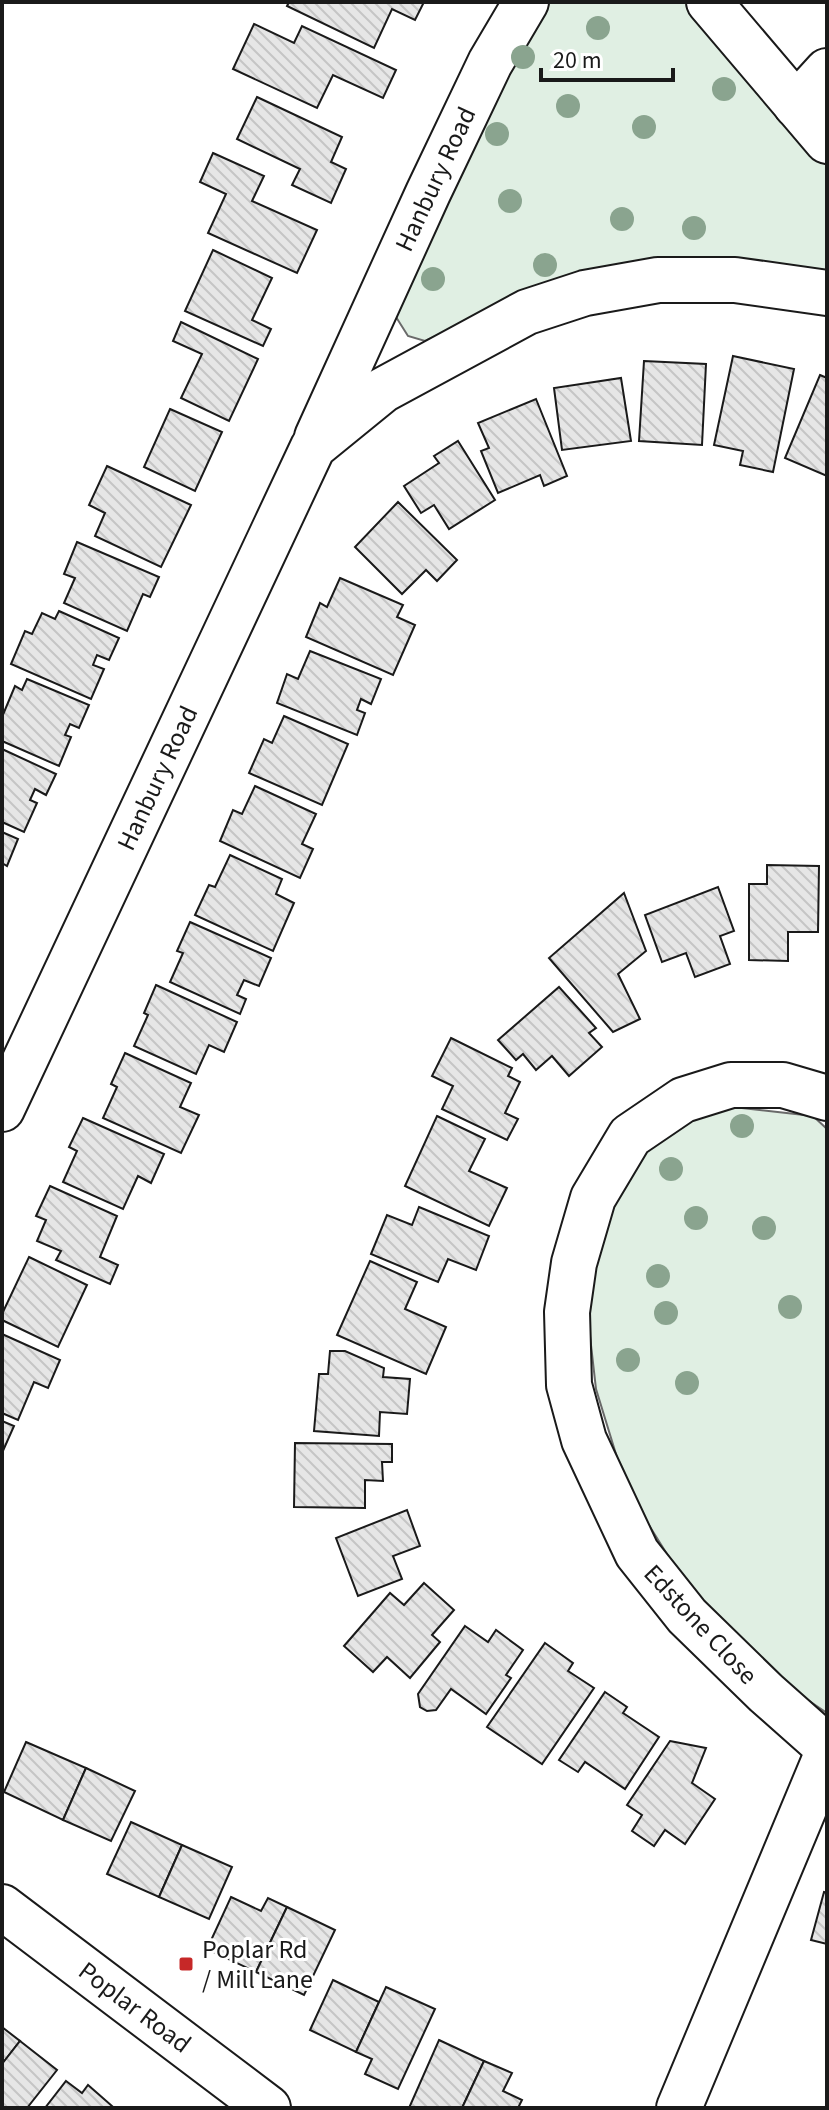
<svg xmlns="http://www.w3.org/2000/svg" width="829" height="2110" viewBox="0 0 829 2110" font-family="'Source Sans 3',sans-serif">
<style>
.grass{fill:#e0efe3;stroke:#6a6a6a;stroke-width:2}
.building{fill:url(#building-back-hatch);stroke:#1a1a1a;stroke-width:2}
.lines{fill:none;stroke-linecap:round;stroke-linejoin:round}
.minor-casing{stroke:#1a1a1a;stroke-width:48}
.minor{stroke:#fff;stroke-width:44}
.tree{fill:#8aa48f}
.poi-dot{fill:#c62828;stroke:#fff;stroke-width:3}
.labels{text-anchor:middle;stroke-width:6;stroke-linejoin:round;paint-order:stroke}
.street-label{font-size:26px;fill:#1a1a1a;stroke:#fff}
.poi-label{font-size:26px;fill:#1a1a1a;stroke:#fff;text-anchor:start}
</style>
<defs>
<pattern id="building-back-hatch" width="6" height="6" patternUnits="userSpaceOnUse" patternTransform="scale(2)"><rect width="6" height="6" fill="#e6e6e6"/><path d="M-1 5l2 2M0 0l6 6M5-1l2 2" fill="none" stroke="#c5c5c5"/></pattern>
</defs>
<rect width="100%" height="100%" fill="#fff"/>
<!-- grass -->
<g class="grass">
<path d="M544,2h144l23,23 116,141v109l-298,18 -104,48 -17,-5 -12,-19 131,-295z"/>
<path d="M733,1107l80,9 14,13v584l-28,-19 -109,-103 -63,-101 -31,-101 -10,-88 10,-58 31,-68 46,-54z"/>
</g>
<!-- building -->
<g class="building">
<path d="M289,2h135l-9,18 -23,-11 -18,39 -87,-42z"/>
<path d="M254,24l40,19 8,-17 94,44 -13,28 -50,-23 -16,33 -84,-39z"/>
<path d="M257,97l85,40 -11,25 15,7 -15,34 -39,-18 8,-16 -63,-30z"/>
<path d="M213,153l51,23 -12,25 65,29 -20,43 -89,-40 18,-39 -26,-12z"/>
<path d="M213,250l59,28 -20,42 19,9 -8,17 -78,-35z"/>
<path d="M181,322l77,37 -29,62 -48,-23 21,-44 -29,-13z"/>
<path d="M733,356l61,13 -21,103 -33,-7 3,-14 -29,-6z"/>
<path d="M644,361l62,3 -4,81 -63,-4z"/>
<path d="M820,375l7,3v98l-42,-18z"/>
<path d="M621,378l10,63 -69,9 -8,-62z"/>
<path d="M536,399l31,77 -23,10 -4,-11 -42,18 -17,-42 8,-3 -11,-25z"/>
<path d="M170,409l52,23 -27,59 -51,-24z"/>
<path d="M458,441l37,59 -46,29 -15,-24 -13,8 -17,-27 35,-23 -5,-7z"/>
<path d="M107,466l84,39 -30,62 -66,-31 10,-23 -16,-8z"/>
<path d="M398,502l59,58 -20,21 -11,-11 -24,24 -47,-47z"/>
<path d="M77,542l82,35 -9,20 -7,-3 -16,37 -63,-28 11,-25 -11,-4z"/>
<path d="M340,578l63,27 -6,12 18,8 -22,50 -87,-38 14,-34 7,4z"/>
<path d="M59,611l60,27 -10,22 -12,-5 -4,10 11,4 -13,30 -80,-35 14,-33 7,3 10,-21 13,6z"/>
<path d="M310,651l71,28 -10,25 -10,-5 -4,11 8,3 -8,22 -80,-32 10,-29 11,5z"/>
<path d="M27,679l62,26 -10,23 -9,-4 -5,11 6,2 -12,29 -57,-25v-24l13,-31 7,4z"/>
<path d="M284,716l64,28 -26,61 -73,-32 15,-34 8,4z"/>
<path d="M2,749l54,25 -10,21 -11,-6 -5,11 7,3 -13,29 -22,-10z"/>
<path d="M255,786l61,28 -14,30 11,5 -13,29 -80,-37 13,-31 9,4z"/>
<path d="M2,832l16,7 -11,27 -5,-3z"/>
<path d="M230,855l52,24 -6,15 18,9 -21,48 -78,-36 14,-30 6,2z"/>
<path d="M767,865l52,1 -1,66h-30v29l-39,-1v-76h18z"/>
<path d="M718,887l16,44 -14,5 10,28 -35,13 -9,-24 -24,9 -17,-47z"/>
<path d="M624,893l22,58 -28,23 22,45 -27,13 -64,-74z"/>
<path d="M190,922l81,36 -12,28 -15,-6 -7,15 9,4 -6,15 -70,-32 13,-29 -6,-2z"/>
<path d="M156,985l81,37 -13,30 -15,-7 -13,29 -62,-28 14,-31 -4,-2z"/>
<path d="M559,987l37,41 -7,5 13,14 -33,29 -17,-20 -16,14 -13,-16 -7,6 -18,-20z"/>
<path d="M451,1038l61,30 -4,8 12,6 -15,31 13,6 -11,21 -65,-31 11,-23 -21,-10z"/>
<path d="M125,1053l66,30 -11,24 19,8 -18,38 -78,-35 14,-31 -6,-3z"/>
<path d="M437,1116l48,23 -16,32 38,17 -18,38 -84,-40z"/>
<path d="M83,1118l81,36 -13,29 -13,-7 -15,33 -60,-27 14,-31 -8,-4z"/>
<path d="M50,1186l67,30 -17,41 18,8 -8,19 -54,-24 5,-9 -24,-10 9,-21 -10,-4z"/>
<path d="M419,1207l70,29 -13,34 -28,-11 -10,23 -67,-28 16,-39 25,10z"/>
<path d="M29,1257l58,28 -29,62 -56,-27v-6z"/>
<path d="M370,1261l47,21 -12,27 41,18 -20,47 -89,-39z"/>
<path d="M2,1334l58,26 -12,28 -14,-6 -16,38 -16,-7z"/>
<path d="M330,1351h15l39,17 -1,9 27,2 -3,35 -27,-2 -1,24 -65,-5 5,-57h9z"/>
<path d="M2,1421l12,5 -12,27z"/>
<path d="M295,1443l97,1v18h-10l1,19 -18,-1v28l-71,-1z"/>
<path d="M407,1510l13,36 -27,10 9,23 -44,17 -22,-58z"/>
<path d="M424,1583l30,27 -22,25 8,7 -30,36 -23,-21 -14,15 -29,-26 46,-53 14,12z"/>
<path d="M465,1626l23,16 8,-12 27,20 -17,25 5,3 -25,36 -35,-25 -15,21 -9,1 -7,-4 -2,-13z"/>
<path d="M545,1643l28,20 -5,8 26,17 -52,76 -55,-37z"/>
<path d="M605,1692l22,15 -4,6 36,24 -34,52 -40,-27 -7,10 -19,-12z"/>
<path d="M670,1741l36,7 -14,35 23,16 -30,45 -20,-14 -11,16 -22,-15 10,-16 -15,-10z"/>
<path d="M26,1742l60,26 -23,52 -59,-28z"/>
<path d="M86,1768l49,23 -24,50 -48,-21z"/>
<path d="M131,1822l51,23 -23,52 -52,-23z"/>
<path d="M182,1845l50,22 -23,52 -50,-22z"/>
<path d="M824,1892l3,1v51l-16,-4z"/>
<path d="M231,1897l30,14 7,-13 19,9 -31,65 -49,-23z"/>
<path d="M287,1907l48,23 -31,65 -48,-23z"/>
<path d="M333,1980l46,22 -23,50 -46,-22z"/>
<path d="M386,1987l49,22 -37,80 -33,-15 7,-15 -16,-7z"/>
<path d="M2,2027l18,14 -18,23z"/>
<path d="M439,2040l45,21 -22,47h-53z"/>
<path d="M20,2041l37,29 -30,38h-25v-44z"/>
<path d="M484,2061l28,12 -9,18 19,9 -4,8h-56z"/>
<path d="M66,2081l16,12 6,-8 24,21 -2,2h-65z"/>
</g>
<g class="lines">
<defs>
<g id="minor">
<path d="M709,2l118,139"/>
<path d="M796,105l31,-34"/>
<path d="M317,437l111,-244 62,-130 36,-61"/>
<path d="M827,1098l-44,-13h-52l-48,15 -53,36 -37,62 -19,65 -7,49 2,73 15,55 53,113 50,63 79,77 61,54"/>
<path d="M2,1109l311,-662 70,-57 144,-78 58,-19 73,-13h77l92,13"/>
<path d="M2,1907l266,201"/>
<path d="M679,2108l148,-354"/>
</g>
</defs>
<!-- minor casing -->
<use href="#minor" class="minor-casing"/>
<!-- minor -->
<use href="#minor" class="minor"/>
</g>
<!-- trees -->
<g class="tree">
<circle cx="598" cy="28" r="12"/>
<circle cx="523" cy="57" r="12"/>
<circle cx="724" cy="89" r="12"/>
<circle cx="568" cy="106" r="12"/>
<circle cx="644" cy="127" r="12"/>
<circle cx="497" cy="134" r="12"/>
<circle cx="510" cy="201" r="12"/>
<circle cx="622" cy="219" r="12"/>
<circle cx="694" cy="228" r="12"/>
<circle cx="545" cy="265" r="12"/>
<circle cx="433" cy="279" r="12"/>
<circle cx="742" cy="1126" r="12"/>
<circle cx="671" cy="1169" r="12"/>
<circle cx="696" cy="1218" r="12"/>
<circle cx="764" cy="1228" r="12"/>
<circle cx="658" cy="1276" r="12"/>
<circle cx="790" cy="1307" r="12"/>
<circle cx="666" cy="1313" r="12"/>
<circle cx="628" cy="1360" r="12"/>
<circle cx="687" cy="1383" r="12"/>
</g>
<!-- markers -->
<rect class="poi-dot" x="178" y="1956" width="16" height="16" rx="4"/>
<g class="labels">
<!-- street labels -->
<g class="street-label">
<text transform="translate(435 179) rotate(-65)" y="9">Hanbury Road</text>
<text transform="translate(157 778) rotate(-65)" y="9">Hanbury Road</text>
<text transform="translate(701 1624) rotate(47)" y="9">Edstone Close</text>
<text transform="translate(135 2007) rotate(37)" y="9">Poplar Road</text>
</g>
<!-- poi labels -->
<g class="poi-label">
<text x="202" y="1958">Poplar Rd<tspan x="202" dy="30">/ Mill Lane</tspan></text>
</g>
</g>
<!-- border -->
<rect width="829" height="2110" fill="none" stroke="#1a1a1a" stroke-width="8"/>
<!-- scale -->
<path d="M541 68v12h132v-12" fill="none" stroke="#1a1a1a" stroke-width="4"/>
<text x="553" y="68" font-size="24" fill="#1a1a1a" stroke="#ffffff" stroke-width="6" paint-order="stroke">20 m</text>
</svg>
